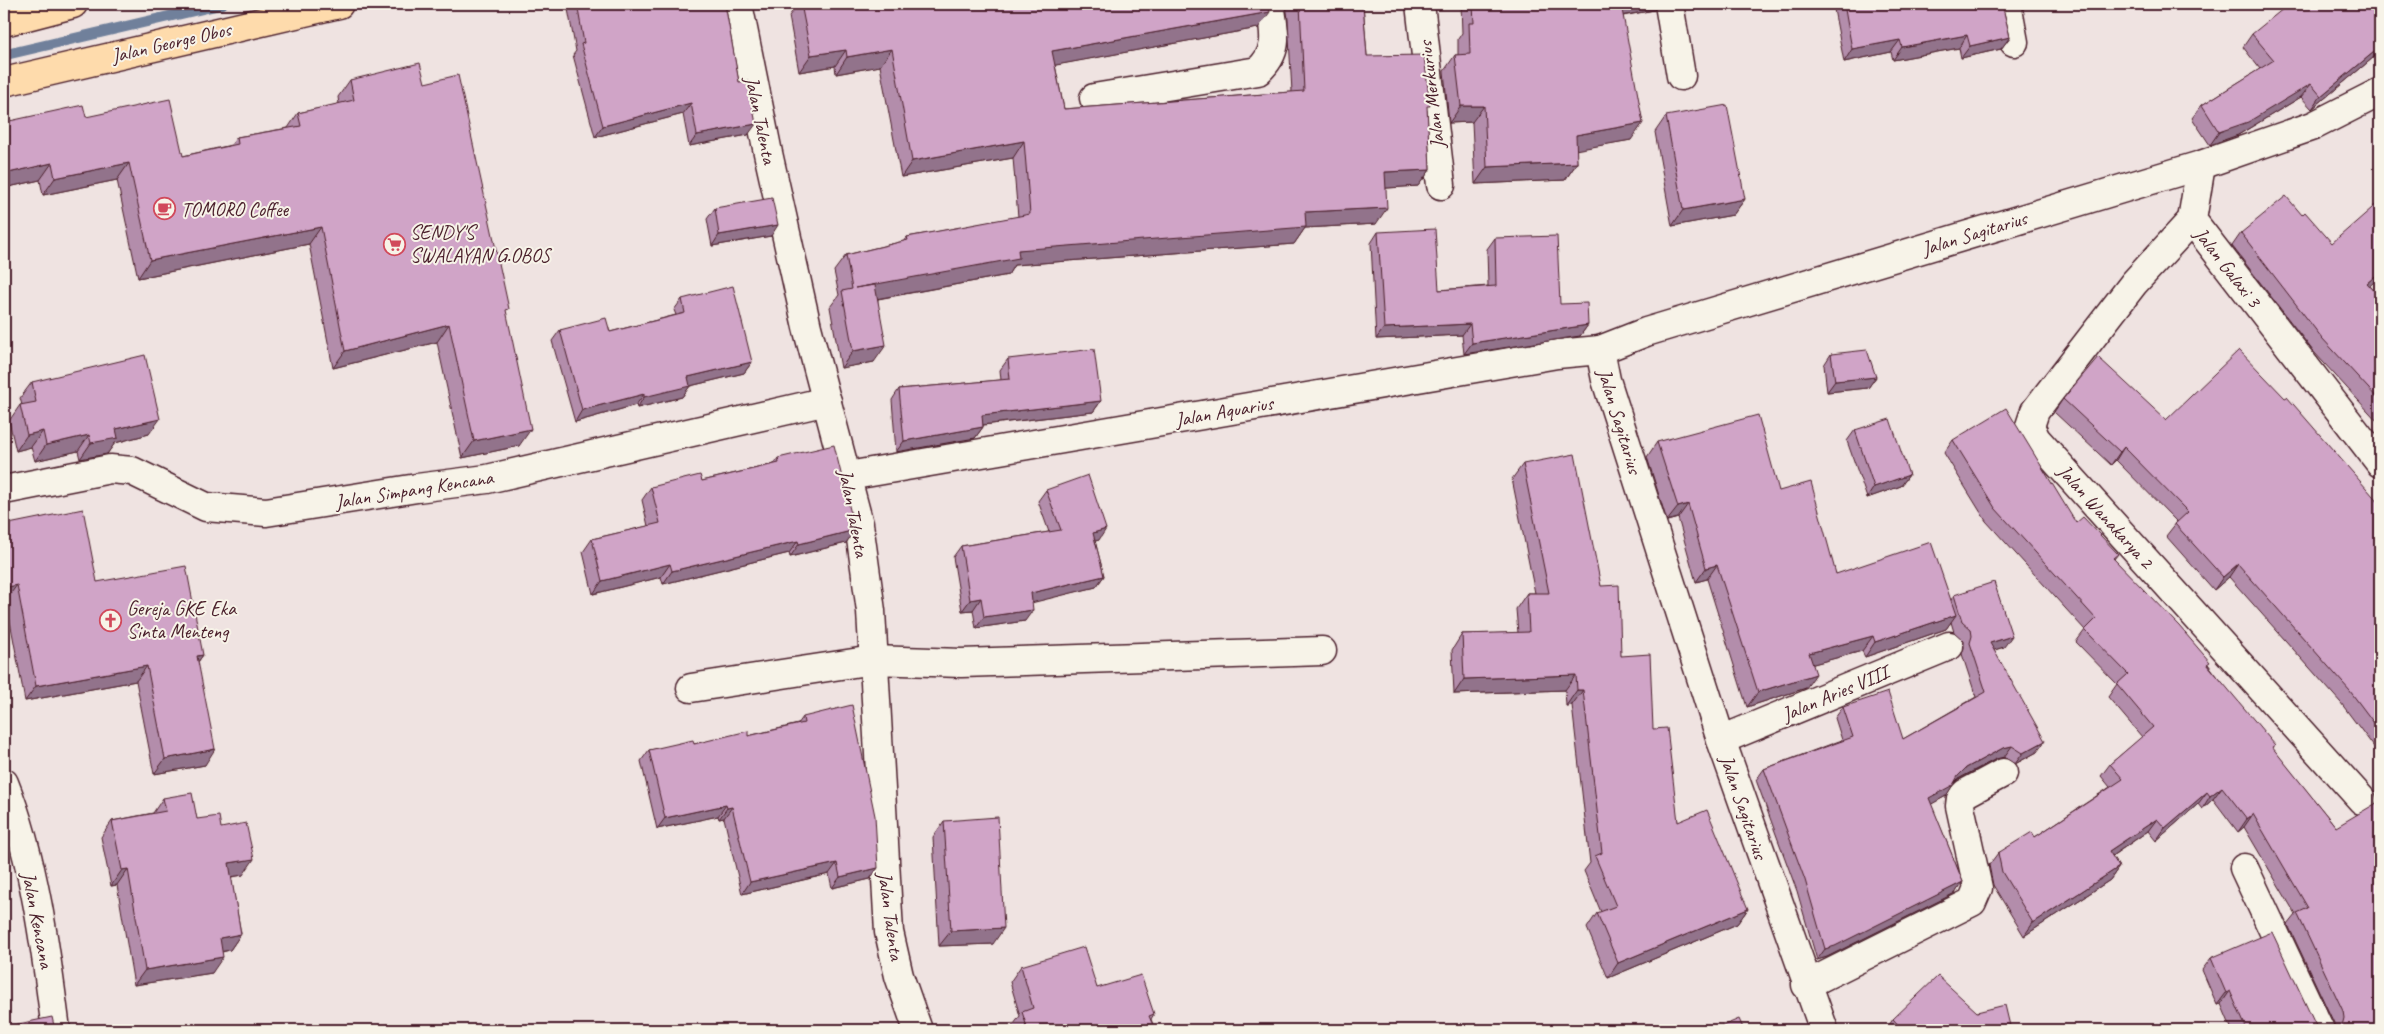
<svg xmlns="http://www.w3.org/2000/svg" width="2384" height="1034" viewBox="0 0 2384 1034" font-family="Caveat,sans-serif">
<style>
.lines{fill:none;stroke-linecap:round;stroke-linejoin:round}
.stream{stroke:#6f809b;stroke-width:11}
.minor-casing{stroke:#4a1f2b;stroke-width:31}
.major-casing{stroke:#4a1f2b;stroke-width:31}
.minor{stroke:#f7f3e8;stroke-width:28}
.major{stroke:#fedbac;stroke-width:28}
.wall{fill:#b38dab;stroke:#4a1f2b}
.shaded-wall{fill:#92738b;stroke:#4a1f2b}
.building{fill:#d0a4c7;stroke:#4a1f2b}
.labels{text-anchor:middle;stroke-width:4;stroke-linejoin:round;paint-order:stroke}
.street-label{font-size:20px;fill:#4a1f2b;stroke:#f7f3e8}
.poi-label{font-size:20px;fill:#4a1f2b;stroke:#f7f3e8;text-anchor:start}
</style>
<rect width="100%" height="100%" fill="#efe3e1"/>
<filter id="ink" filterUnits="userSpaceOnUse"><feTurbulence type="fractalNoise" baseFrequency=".02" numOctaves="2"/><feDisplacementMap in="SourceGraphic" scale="10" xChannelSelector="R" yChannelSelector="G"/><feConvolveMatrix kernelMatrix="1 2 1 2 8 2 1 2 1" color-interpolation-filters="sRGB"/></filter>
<g filter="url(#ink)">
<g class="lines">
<!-- stream -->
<path class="stream" d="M4,55l218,-51"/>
<defs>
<g id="minor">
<path d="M738,4l30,149 39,174 52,197 12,87 18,321 10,44 19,54"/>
<path d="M1420,4l21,181"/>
<path d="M1669,4l12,72"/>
<path d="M2007,4l7,38"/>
<path d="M1094,98l164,-27c23,-21 16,-40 12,-67"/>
<path d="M2201,165l-9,55 188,243"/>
<path d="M2192,220l-58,63 -99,128 -5,15 6,13 326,361"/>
<path d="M848,476l709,-122 43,-4"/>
<path d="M4,490l106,-21 22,2 74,36 60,5 151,-24 70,-9 340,-78"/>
<path d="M691,688l182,-28 88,3 361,-12"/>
<path d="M1721,740l228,-94"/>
<path d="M4,783c30,74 42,168 52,247"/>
<path d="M2244,868l76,162"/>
<path d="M1806,985l166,-83 6,-14 -18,-82 1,-8 5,-5 37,-20"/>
<path d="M1824,1030l-103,-290 -115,-360 -6,-30 46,-18 555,-167 112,-39 67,-34"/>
</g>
<g id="major">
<path d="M4,22l69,-18"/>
<path d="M4,82l335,-78"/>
</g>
</defs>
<!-- minor casing -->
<use href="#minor" class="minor-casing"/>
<!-- major casing -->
<use href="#major" class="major-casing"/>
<!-- minor -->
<use href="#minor" class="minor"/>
<!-- major -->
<use href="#major" class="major"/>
</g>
<!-- wall -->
<g class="wall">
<path d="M567,4h158l23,131 -59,11 -6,-32 -88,23 -22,-82 3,-4z"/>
<path d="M798,4h470l-10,24 -203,37 9,44 228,-17 -4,-72 -2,-16h77l4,52 60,54 3,60 -12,16 -32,2 -10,36 -71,4 -11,16 -280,21 -6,10 -130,24 -4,63 -33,6 -11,-61 9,-12 -5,-24 12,-16 58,-14 3,-4 111,-20 -5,-59 -112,19 -21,-111 -44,8 -1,-8 -36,6 -10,-56z"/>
<path d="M1461,4h198l-5,6 -31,6 8,124 -55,9 1,14 -12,17 -90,4 -3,-62 -23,1 -5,-52 11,-16h3v-16l4,-6z"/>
<path d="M1833,4h169l8,33 -9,12 -40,9 -2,-10 -66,12 -2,-8 -47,10z"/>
<path d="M2252,34l128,18 -68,57 -11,-12 -63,38 -28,10 -18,-27 10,-13 58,-36 -17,-22z"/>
<path d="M350,80l75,3 81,230 13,133 -57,12 -25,-116 -104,26 -24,-124 -171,34 -21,-98 -74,15 -3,-15 -36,8v-64l1,-2 81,-5 97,39 48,-11 6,-8 51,-9 10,-15 41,-9 -1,-7z"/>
<path d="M1666,116l79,83 -12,16 -61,11 -17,-94z"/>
<path d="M715,208l56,28 -59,10 -5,-27z"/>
<path d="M2302,215l30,28 48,54v127l-67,-73 -81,-105 9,-13z"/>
<path d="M1378,232l61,58 49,-4 -1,-37 8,-11 65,66 28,21 -8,11 -116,18 -2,-19 -86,4 -5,-96z"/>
<path d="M682,299l70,63 -8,11 -54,13 -8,11 -45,11 -1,-3 -61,17 -23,-81 8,-11 50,2 66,-17 -2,-5z"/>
<path d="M1831,354l45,23 -8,11 -41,4 -3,-27z"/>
<path d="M1008,359l93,42 -8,11 -110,13v2l-8,11 -79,14 -4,-52 7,-11 102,-9 -1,-10z"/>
<path d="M32,382l117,52 -34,9 -8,11 -27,5 -2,-8 -43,10 -4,-14 -15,4 -7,-30 11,-16h2l-2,-7z"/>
<path d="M2063,399l103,21 214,84v251l-39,-52 -112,-126 -15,13 -48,-54 11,-14 -61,-62 -5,5 -57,-53z"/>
<path d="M1855,430l54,45 -8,11 -34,12 -20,-57z"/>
<path d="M1953,440l123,83 42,31 -4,5 94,105 64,84 64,79 44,203h-45l-1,-7 -46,-98 8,-10 -52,-88 -6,5 -25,-33 -11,10 -4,-5 -42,37 -8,-10 -36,25 7,11 -9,13 -86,56 -31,-51 -4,-20 9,-12 37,-16 75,-50 -9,-11 9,-12 32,-27 -34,-40 9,-13 -41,-42 9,-12 -99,-109 -42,-68z"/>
<path d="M1657,442l122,49 57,83 115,26 3,-5 50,52 -10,3 43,102 -22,12 -11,-7 -8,2 -38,20 -4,4 -8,13 -15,8 32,78 -8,11 -128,64 -10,3 -20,-69 -41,-111 8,-11 78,-29 -7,-22 8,-11 60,32 73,-42 -14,-43 2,-6v-7l-10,-9 -3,-10 -5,7 -81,28 -3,-6 -49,13 -7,24 -59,19 -40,-128 -11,3 -18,-64 -11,3 -20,-64z"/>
<path d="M778,458l77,72 -9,13 -56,14 -1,-4 -126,31 -2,-7 -68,17 -10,-42 9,-13 56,-13 -6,-26 9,-13 51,-6 72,-17z"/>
<path d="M1523,464l78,122 20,70 32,73 25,93 70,87 -11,15 -129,54 -21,-50 10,-15 4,-1 -17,-41 6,-8 -18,-158 -6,1 -1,-16 -111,4 -2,-44 10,-16 56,-1 -2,-24 11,-16h8l-23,-114z"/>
<path d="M1046,490l53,50 -4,1 9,35 -8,11 -64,15 -7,19 -49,7 -3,-18 -11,1 -9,-54 8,-11 88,-14 -11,-31z"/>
<path d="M4,525l93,57 106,73 -5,7 7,103 -51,9 -18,-93 -111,20 -19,-101z"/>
<path d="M803,717l67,162 -38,9 -3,-14 -87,20 -18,-76 -5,1 -1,-3 -61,13 -16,-68 8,-11 99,-14 50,-12z"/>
<path d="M163,798l34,21 24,9 22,47 -12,2 10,57 -11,16 -8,2 -10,21 -78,12 -17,-100 -6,1 -10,-49 11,-16 41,-8z"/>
<path d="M944,821l49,123 -54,2 -6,-109z"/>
<path d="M2211,958l104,66 6,6h-89l-11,-26 -4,1 -15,-35z"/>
<path d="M1021,966l76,22 57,26 -3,5 4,11h-143l-1,-2 9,-12 -10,-34z"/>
<path d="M1977,1012l34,18h-125l7,-11z"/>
</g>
<!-- shaded-wall -->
<g class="shaded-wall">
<path d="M1619,4h40l-5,6 -45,8z"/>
<path d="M1270,12l-12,16 -218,40 12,-17z"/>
<path d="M1967,35l-8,13 -66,12 9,-13z"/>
<path d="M2010,37l-9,12 -40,9 9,-12z"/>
<path d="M1900,40l-9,12 -47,10 8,-13z"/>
<path d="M2380,47v5l-68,57 9,-13z"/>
<path d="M892,49l-12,17 -44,8 11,-17z"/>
<path d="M846,50l-11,16 -36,6 12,-17z"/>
<path d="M2311,84l-10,13 -63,38 -28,10 9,-13z"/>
<path d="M691,103l-8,11 -88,23 8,-11z"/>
<path d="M1461,106h23l-12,16 -23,1z"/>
<path d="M1643,123l-12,17 -67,12 12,-17z"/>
<path d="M756,124l-8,11 -59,11 8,-11z"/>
<path d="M1024,141l-11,17 -112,19 11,-16z"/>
<path d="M52,163l-12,17 -36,8v-14z"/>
<path d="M129,163l-12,17 -74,15 12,-17z"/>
<path d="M1577,163l-12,17 -90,4 12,-17z"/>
<path d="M1430,170l-12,16 -45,3 12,-17z"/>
<path d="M1745,199l-12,16 -61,11 11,-16z"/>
<path d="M1387,208l-11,16 -71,4 -11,16 -280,21 -6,10 -165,30 12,-17 163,-38 287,-38z"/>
<path d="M778,225l-7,11 -59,10 7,-11z"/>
<path d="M321,227l-12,17 -171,34 12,-18z"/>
<path d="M2380,272v5l-22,19 9,-13z"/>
<path d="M449,324l-12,18 -104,26 12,-17z"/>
<path d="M1470,324l-8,11 -86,4 8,-11z"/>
<path d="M1588,325l-8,11 -116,18 8,-11z"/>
<path d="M886,345l-12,17 -33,6 12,-17z"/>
<path d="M752,362l-8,11 -54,13 -8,11 -45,11 7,-11 44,-20z"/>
<path d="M1876,377l-8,11 -41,4 8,-11z"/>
<path d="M644,394l-8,11 -61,17 7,-12z"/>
<path d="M1101,401l-8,11 -119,14 8,-11z"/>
<path d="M160,419l-11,15 -34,9 -8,11 -27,5 11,-16 25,-14z"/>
<path d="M983,427l-8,11 -79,14 8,-11z"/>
<path d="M531,429l-12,17 -57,12 12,-17z"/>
<path d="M43,431l-12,16 -15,4 11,-16z"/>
<path d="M89,435l-11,16 -43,10 11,-16z"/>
<path d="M2124,447l-8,13 -5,5 9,-13z"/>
<path d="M1909,475l-8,11 -34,12 7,-11z"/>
<path d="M1688,504l-10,14 -11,3 11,-14z"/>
<path d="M1106,529l-7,11 -14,4 8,-11z"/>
<path d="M855,530l-9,13 -56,14 9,-13z"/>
<path d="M798,541l-9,12 -126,31 9,-13z"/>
<path d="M670,564l-9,13 -68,17 9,-13z"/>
<path d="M2238,564l-9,13 -15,13 9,-13z"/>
<path d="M1717,565l-10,14 -11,3 10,-14z"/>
<path d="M1104,576l-8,11 -73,18 8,-12z"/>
<path d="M17,585l-11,15 -2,1v-13z"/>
<path d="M981,598l-8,12 -11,1 8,-11z"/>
<path d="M1033,610l-8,11 -49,7 8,-11z"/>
<path d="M1956,615l-10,14 -81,28 10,-15z"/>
<path d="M1873,636l-11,15 -63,17 10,-15z"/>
<path d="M2012,636l-8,11 -22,7 8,-11z"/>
<path d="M203,655l-11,15 5,-14z"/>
<path d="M147,666l-11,15 -111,20 11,-15z"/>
<path d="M1816,674l-10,14 -59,19 11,-15z"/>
<path d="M1576,675l-11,15 -111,4 10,-15z"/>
<path d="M1577,690h6l-11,15 -6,1z"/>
<path d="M2045,741l-8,11 -22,12 8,-11z"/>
<path d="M2012,746l-8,11 -8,2 -38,20 -7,7 2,-1 -7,11 -25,14 8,-12 37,-30 37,-20z"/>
<path d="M215,749l-10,16 -51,9 11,-15z"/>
<path d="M2222,787l-9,12 -11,10 8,-13z"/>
<path d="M2207,792l-9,12 -42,37 9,-13z"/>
<path d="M726,805l-8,11 -61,13 8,-11z"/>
<path d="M732,807l-8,11 -5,1 8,-11z"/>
<path d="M2253,814l-9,13 -6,5 9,-13z"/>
<path d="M2157,819l-9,12 -48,33 9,-13z"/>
<path d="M254,859l-11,16 -25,4 11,-16z"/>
<path d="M837,863l-8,11 -87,20 8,-12z"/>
<path d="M2119,867l-9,13 -86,56 9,-13z"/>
<path d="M878,868l-8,11 -38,9 8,-11z"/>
<path d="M128,869l-11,16 -6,1 11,-16z"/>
<path d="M1963,882l-8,11 -128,64 -10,3 8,-11z"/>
<path d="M1748,909l-11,15 -129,54 10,-15z"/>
<path d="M1004,928l-11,16 -54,2 12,-15z"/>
<path d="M241,934l-11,16 -21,4 11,-16z"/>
<path d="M223,957l-11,16 -78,12 11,-15z"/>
<path d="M2230,991l-9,13 -4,1 9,-12z"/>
</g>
<!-- building -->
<g class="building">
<path d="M577,4h148l14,78 9,-1 8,43 -59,11 -6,-32 -88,23 -22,-82 3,-1z"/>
<path d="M801,4h467l2,8 -218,39 12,58 240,-18 -4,-87h63l4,52 57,-1 6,51h-3l3,64 -45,2 2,36 -82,4 1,15 -288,23 1,8 -164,30 20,-3 11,60 -33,6 -11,-60 10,-2 -6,-34 62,-15 -1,-3 123,-23 -6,-73 -112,20 -20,-112 -45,8 -1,-7 -35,5z"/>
<path d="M1473,4h148l22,119 -67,12 1,28 -90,4 -3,-61h-23l-6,-51 15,-1 -1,-31h5z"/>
<path d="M1844,4h158l8,33 -40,9 -3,-11 -65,12 -2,-7 -48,9z"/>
<path d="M2289,4h91v43l-59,49 -10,-12 -63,38 -29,10 -17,-27 72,-45 -22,-26z"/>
<path d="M420,63l5,20 33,-8 51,234 -3,1 25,119 -57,12 -25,-117 -104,27 -24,-124 -171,33 -21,-97 -74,15 -3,-15 -48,11v-37l4,-1 -3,-14 78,-17 3,12 84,-18 13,57 55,-12 -1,-7 64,-11 -3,-13 56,-13 -4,-20z"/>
<path d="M1727,105l18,94 -62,11 -17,-94z"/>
<path d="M2286,196l16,19 3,-3 27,31 48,-42v71l-13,11 13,14v104l-58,-63 -81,-105z"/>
<path d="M772,198l6,27 -59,10 -4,-27z"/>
<path d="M1435,229l4,61 57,-4 -1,-48 62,-2 3,68 27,-1 1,22 -116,18 -2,-19 -86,4 -6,-96z"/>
<path d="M733,286l19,76 -64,15 2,9 -46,11v-3l-62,16 -22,-80 46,-12 4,14 75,-19 -3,-14z"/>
<path d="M1094,349l7,52 -119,14 1,12 -79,14 -5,-52 111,-10 -2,-20z"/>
<path d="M1867,350l9,27 -41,4 -4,-27z"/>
<path d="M2239,350l46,48 2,-1 93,107v227l-30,-40 -112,-127 -15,13 -48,-53 13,-12 -64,-65 -4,5 -57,-53 35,-42 68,63z"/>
<path d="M145,355l15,64 -44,10 2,9 -27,5 -2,-8 -43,10 -3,-14 -16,4 -7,-30 16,-3 -4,-20z"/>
<path d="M2006,408l70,115 7,-6 35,37 -5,4 66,68 31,36 -3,2 68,81 -3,2 64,80 44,-26v229h-43l5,-4 2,-8 -1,-7 -46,-98 11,-5 -55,-94 -6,5 -25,-32 -12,9 -3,-4 -42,36 -8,-9 -48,32 10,16 -86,56 -31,-51 -4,-19 34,-21 3,5 88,-58 -13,-15 43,-37 -36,-43 11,-10 -43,-44 11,-11 -101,-111 -42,-68z"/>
<path d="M1758,415l21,76 32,-9 25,92 95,-32 25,73 -81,27 -2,-6 -64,17 7,21 -58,18 -41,-127 -11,3 -18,-64 -10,3 -21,-65z"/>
<path d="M1890,419l19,56 -35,12 -19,-57z"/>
<path d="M834,445l21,85 -56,14 -1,-3 -126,30 -2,-7 -68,17 -10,-42 68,-16 -9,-36 49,-12 2,6 77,-18 -1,-5z"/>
<path d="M1575,454l26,132 18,-1 2,71 29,-2 3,75 14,-1 11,94 29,-12 41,99 -130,54 -21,-50 19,-7 -21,-50 7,-3 -19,-163h-6l-1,-15 -112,4 -2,-45 67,-2 -2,-39h22l-26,-129z"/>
<path d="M1088,475l18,54 -13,4 11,43 -73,17 2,17 -49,7 -3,-19 -11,2 -9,-54 100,-16 -15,-40z"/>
<path d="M83,509l14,73 89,-16 17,89 -6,1 18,93 -50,10 -18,-93 -111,20 -19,-101 -13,3v-63z"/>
<path d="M1994,582l18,54 -22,7 55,98 -22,12 -11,-7 -9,2 -37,20 -8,8 -5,9 -24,13 34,84 -128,64 -10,3 -20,-69 -41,-111 89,-32 -10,-30 45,-15 15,47 83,-47 -16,-49 2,-7 -1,-7 -9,-8 -8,-26z"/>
<path d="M852,705l23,111 3,52 -38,9 -3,-14 -87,19 -18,-75 -5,1 -1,-3 -61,13 -16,-68 44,-10 1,4 54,-13v5l56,-13 -1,-6z"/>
<path d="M192,793l5,26 22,-3 2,12 25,-5 8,36 -25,4 12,71 -21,4 3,19 -78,13 -17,-101 -6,1 -10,-49 54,-10 -3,-13z"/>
<path d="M998,817l6,111 -53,3 -7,-110z"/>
<path d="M2272,932l43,92 6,6h-74l-17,-39 -4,2 -15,-35z"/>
<path d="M1084,947l13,41 44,-13 13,39 -5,2 6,14h-127l-6,-18 11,-4 -12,-42z"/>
<path d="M1938,976l39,36 28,-7 6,25h-108l-10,-11z"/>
<path d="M52,1017l3,13h-51v-3z"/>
<path d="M1739,1019l5,11h-31z"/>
</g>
</g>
<!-- icons -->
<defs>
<symbol id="cafe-ring" viewBox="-11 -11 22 22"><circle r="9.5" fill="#f7f3e8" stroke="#d1495b" stroke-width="1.5"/><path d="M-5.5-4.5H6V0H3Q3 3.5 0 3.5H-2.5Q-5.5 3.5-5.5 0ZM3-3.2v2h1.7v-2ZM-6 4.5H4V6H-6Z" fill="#d1495b"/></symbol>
<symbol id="supermarket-ring" viewBox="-11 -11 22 22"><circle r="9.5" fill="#f7f3e8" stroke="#d1495b" stroke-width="1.5"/><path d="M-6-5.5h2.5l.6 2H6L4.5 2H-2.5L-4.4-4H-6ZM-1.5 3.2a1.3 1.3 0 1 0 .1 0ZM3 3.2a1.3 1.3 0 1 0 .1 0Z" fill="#d1495b"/></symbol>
<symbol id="church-ring" viewBox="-11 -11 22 22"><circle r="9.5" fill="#f7f3e8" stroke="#d1495b" stroke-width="1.5"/><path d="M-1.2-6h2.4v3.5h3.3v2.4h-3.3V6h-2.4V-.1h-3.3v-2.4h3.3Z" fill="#d1495b"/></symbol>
</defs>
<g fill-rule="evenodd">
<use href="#cafe-ring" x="152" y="196" width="25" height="25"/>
<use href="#supermarket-ring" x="382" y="232" width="25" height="25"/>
<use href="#church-ring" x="98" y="608" width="25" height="25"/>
</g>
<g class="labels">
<!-- street labels -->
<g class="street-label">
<text transform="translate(171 42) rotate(-13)" y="7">Jalan George Obos</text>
<text transform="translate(1431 95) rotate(-97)" y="7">Jalan Merkurius</text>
<text transform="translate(761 120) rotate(78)" y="7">Jalan Talenta</text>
<text transform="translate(1974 233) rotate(-17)" y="7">Jalan Sagitarius</text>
<text transform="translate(2228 267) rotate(52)" y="7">Jalan Galaxi 3</text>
<text transform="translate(1224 411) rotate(-10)" y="7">Jalan Aquarius</text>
<text transform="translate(1620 421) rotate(73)" y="7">Jalan Sagitarius</text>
<text transform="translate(414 489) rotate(-9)" y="7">Jalan Simpang Kencana</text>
<text transform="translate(854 513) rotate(79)" y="7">Jalan Talenta</text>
<text transform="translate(2106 516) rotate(48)" y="7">Jalan Wanakarya 2</text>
<text transform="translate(1835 693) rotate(-23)" y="7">Jalan Aries VIII</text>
<text transform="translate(1744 807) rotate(71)" y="7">Jalan Sagitarius</text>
<text transform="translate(891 916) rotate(82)" y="7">Jalan Talenta</text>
<text transform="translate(38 920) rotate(79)" y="7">Jalan Kencana</text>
</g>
<!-- poi labels -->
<g class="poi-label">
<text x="181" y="216">TOMORO Coffee</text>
<text x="410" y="239">SENDY'S<tspan x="410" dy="23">SWALAYAN G.OBOS</tspan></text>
<text x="127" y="615">Gereja GKE Eka<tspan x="127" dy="23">Sinta Menteng</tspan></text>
</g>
</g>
<!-- margin -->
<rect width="2384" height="1034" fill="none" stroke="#f7f3e8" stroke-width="20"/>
<rect x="10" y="10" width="2364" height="1014" fill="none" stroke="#4a1f2b" stroke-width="2" filter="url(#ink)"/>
</svg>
